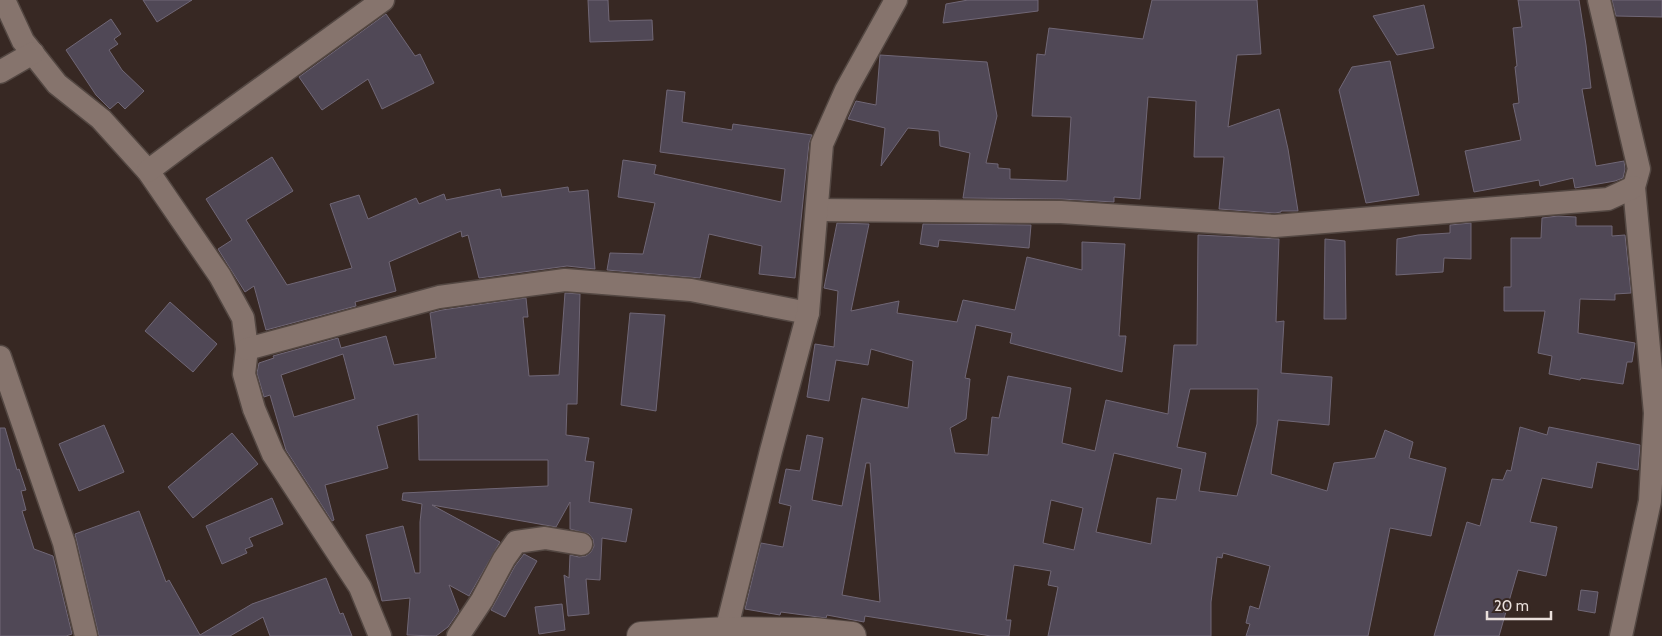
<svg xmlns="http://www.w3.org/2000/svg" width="1662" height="636" viewBox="0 0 1662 636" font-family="Cabin,sans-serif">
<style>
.building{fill:#504856;stroke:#706776;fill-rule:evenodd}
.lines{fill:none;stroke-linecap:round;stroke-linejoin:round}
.street-casing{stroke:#534742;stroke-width:25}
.secondary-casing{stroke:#534742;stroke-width:30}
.street{stroke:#86746d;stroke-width:22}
.secondary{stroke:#86746d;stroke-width:28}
</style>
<rect width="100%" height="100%" fill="#372823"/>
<!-- building -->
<g class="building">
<path d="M143,0h49l-35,22z"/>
<path d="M588,0h20l1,21 43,-1 1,20 -63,2z"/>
<path d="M968,0h70v11l-95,12 3,-19z"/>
<path d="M1152,0h105l4,54 -24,1 -9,72 51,-18 9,40 10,62h-17v1l-6,1 -56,-4 5,-52h-30l2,-56 -48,-4 -8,102 -26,-2v5l-53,-3 -98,-1 7,-45 -30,-7 -1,-15 -31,-3 -27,38 4,-38 -37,-9 8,-18 20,4 4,-50 107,7 10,54 -11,47 12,1v4l12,1v10l57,2 4,-64 -39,-1 5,-62 8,1 4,-27 94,11z"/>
<path d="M1518,0h61l7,45 5,43 -9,1 14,77 28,-5 1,8 -2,9 -8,3 -40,7 -2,-10 -33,8 -1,-6 -65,12 -9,-41 56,-11 -8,-36 6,-1 -4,-36 2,-1 -4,-38 9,-1z"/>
<path d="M1612,0h50v17l-46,-1z"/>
<path d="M1424,5l10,43 -37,7 -24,-39z"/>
<path d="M386,14l29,42 5,-2 14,29 -52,26 -14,-30 -46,31 -23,-33z"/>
<path d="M111,19l10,15 -7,5 4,5 -9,6 13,20 22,21 -19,18 -7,-7 -8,7 -14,-14 -30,-45z"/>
<path d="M1390,61l29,134 -53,8 -27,-113 13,-23z"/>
<path d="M667,90l18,2 -3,30 50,8 1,-6 79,11 -3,8 -14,135 -36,-4 3,-28 -53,-12 -9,44 -93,-8 3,-17 33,1 12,-51 -37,-6 5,-37 33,5 -2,9 127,28 4,-33 -125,-17z"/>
<path d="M272,157l21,34 -47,29 41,65 65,-17 -22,-64 29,-9 9,24 48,-21 3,6 25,-10 2,6 54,-11 2,8 66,-10 1,5 19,-2 7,79 -28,-3 -88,12 -11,-43 -6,2 -1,-6 -72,31 7,29 -41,11 1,4 -90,24 -12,-44 -9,6 -27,-43 14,-9 -26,-41z"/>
<path d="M1558,216l18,1v9h36v10l13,-1 6,58 -16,1v6l-35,-1 -2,34 57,10 -3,19h-5l-4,22 -42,-6 -1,2 -31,-6 3,-18 -14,-3 7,-42h-41v-24h7v-49h30l1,-20z"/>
<path d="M837,223l32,1 -18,87 48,-10 -2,12 60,9 6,-22 52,10 12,-53 55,13v-28l43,2 -6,92h7l-4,36 -112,-29 2,-10 -36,-8 -11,53 5,1 -4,40 -16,9 5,25 33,2 4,-38 7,1 9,-42 63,12 -9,55 33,8 11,-51 62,14 6,-69h23l1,-110 81,4 -3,83 8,-1 -3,52 51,4 -3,48 -51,-5 -7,54 56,17 7,-28 41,-5 10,-28 28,12 -4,16 37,10 -15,68 -41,-8 -22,108h-122l4,-12 -4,-1 4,-17 9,3 11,-43 -47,-13 -1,5 -5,-1 -6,45v34h-163l10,-49 -10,-2 3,-14 -37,-6 -8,55h5l-2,16h-18l-126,-20 -1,6 -37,-7 -1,3 -45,-6 -1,3 -35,-6 16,-66 22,4 8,-41 -12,-3 7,-34 14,2 7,-36 16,3 -11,62 30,6 20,-108 46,10 5,-47 -42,-12 -3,16 -32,-5 -7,41 -22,-4 8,-53 19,3 4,-56 -14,-3zM1190,389h68l-1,35 -20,72 -38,-5 7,-38 -29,-6zM1114,453l68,16 -6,31 -19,-2 -6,46 -55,-12zM866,463h4l10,139 -38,-7zM1051,500l32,8 -9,42 -31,-7z"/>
<path d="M1471,223v36l-27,-1 -1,14 -47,3 1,-36 21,-4 32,-2v-8z"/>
<path d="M923,224l108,1 -2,23 -90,-8 -1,7 -18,-3z"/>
<path d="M1325,239l20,2 1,78h-22z"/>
<path d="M565,293l15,1 -3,110h-10l-1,31 23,3 -4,23 9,1 -5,40 43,7 -6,33 -24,-4 -2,42 -14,-1 3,35 -21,2 -4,-41 5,3 1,-23 9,2 7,-1 5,-4 3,-6 -1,-7 -4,-5 -19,-5v-27l-14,25 -124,-22 68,37 -31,54 -20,-11 10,26 -11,16 -12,9 -29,-1 3,-37 -28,3 -16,-66 37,-9 12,47h5v-51l2,-18 -20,-4 1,-7 145,-7v-26h-129l-1,-46 -41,12 11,42 -63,17 9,35 -2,1 -46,-71 -16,-55 -6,2 -7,-24 2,-10 15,-5 -1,-2 65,-18 3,10 45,-12 8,29 42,-7 -6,-45 12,-3 84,-12 2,19h-5l6,59 30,-1zM343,354l12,45 -61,18 -13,-42z"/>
<path d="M170,302l47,42 -24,28 -48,-41z"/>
<path d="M630,313l35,2 -9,96 -35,-6z"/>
<path d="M104,425l20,47 -45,19 -20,-47z"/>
<path d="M1520,427l27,8 2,-8 91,18 -2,25 -41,-8 -5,26 -50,-10 -12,44 27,5 -11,49 -28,-6 -19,66h-65l33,-114 13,4 12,-47 11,1 4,-10 4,1z"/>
<path d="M0,428h5l12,42 2,-1 7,21 -5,1 5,19 -4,1 12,38 19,7 19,78 -6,2h-66z"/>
<path d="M232,433l26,31 -65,54 -25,-31z"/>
<path d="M272,498l11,26 -34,14 4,8 -8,3 2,4 -25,11 -16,-38z"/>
<path d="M139,511l27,71 3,-2 31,55 52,-31 74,-26 14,36 3,-1 9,23h-82l-7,-19 -33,19h-131l-24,-102z"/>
<path d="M524,554l13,7 -32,56 -14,-7 24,-44z"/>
<path d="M1581,590l17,2 -3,21 -17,-3z"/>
<path d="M562,604l3,26 -26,4 -4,-27z"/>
</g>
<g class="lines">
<defs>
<g id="street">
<path d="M4,0l19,41 34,43 44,35 47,52 72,105 23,42 4,31 -3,25 10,35 19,45 87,133 20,49"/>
<path d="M1599,0l40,169 -5,18 21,226 -5,88 -29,135"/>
<path d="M0,72l33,-19"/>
<path d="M148,171l44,-33 191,-138"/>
<path d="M817,210l244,2 214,14 333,-27 26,-12"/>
<path d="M247,349l192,-52 126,-17 126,10 117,23"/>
<path d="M0,357l64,186 22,93"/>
<path d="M726,631l45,-180 37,-138 14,-169 24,-54 50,-90"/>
<path d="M458,636l24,-36 22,-41 12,-17 29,-4 36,6"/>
</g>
<path id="secondary" d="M641,636l85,-5 88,1 38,4"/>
</defs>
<!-- street casing -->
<use href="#street" class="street-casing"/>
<!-- secondary casing -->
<use href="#secondary" class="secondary-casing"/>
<!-- street -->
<use href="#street" class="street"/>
<!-- secondary -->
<use href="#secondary" class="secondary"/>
</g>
<!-- scale -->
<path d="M1487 611v8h64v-8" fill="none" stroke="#eae0dc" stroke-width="2.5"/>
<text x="1494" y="611" font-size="15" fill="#eae0dc" stroke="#372823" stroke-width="4" paint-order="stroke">20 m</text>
</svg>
